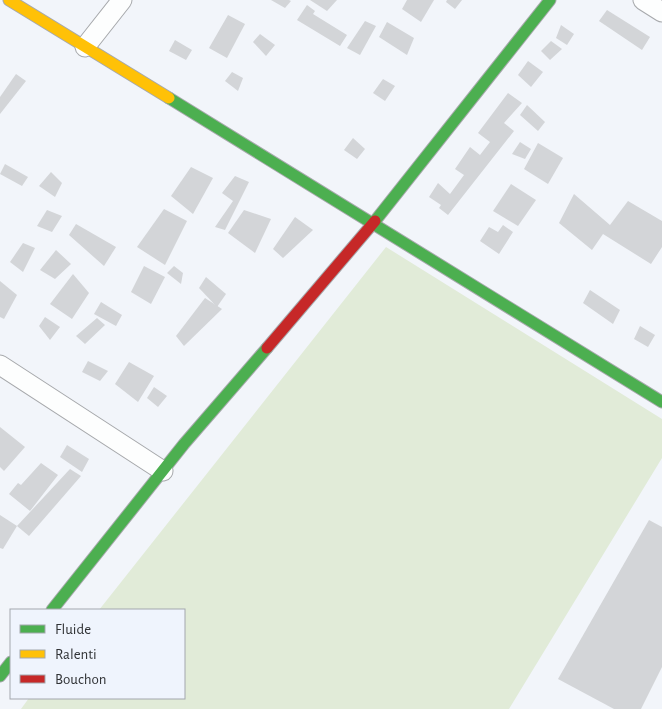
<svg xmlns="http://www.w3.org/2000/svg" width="662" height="709" viewBox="0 0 662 709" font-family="'Alegreya Sans',sans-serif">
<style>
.green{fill:#e1ebd8}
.building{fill:#d3d5d8}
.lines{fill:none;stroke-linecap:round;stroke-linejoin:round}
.street-casing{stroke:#a7a9ac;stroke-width:21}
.fast-casing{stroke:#a7a9ac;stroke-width:13}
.slow-casing{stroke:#a7a9ac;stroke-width:13}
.jam-casing{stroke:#a7a9ac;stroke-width:13}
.street{stroke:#fdfefe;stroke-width:19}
.fast{stroke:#4caf50;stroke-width:11}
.slow{stroke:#ffc107;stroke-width:11}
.jam{stroke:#c62828;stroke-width:11}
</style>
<rect width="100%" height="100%" fill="#f2f5fa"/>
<!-- green -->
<path class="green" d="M386,247l276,172v39l-153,251h-488l8,-11h155v-88h-85z"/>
<!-- building -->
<g class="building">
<path d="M271,0h18l2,1 -6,7z"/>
<path d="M310,0h27l-10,11z"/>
<path d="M407,0h27l-13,22 -19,-13z"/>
<path d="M447,0h15l-7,9 -9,-7z"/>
<path d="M307,5l8,6 -2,3 34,21 -7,11 -43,-26z"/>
<path d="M607,10l43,27 -8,13 -43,-29z"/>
<path d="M228,15l17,9 -18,34 -18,-10z"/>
<path d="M365,21l11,5 -16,29 -13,-7z"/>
<path d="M387,22l27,16 -7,17 -28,-18z"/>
<path d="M561,25l13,9 -7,11 -11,-7z"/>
<path d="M260,34l15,11 -9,11 -13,-14z"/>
<path d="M175,40l17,10 -6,10 -17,-9z"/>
<path d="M551,41l11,8 -12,11 -9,-9z"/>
<path d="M528,61l15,11 -12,15 -13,-12z"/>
<path d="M232,72l11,6 -5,13 -13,-10z"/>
<path d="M16,74l10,7 -26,33v-17z"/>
<path d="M383,79l12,7 -10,15 -12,-8z"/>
<path d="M508,93l14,10 -18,20 10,8 -66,84 -9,-7 2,-3 -12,-8 9,-14 12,11 14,-19 -9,-6 15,-22 10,8 10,-13 -12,-9z"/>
<path d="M527,105l18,17 -7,9 -18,-16z"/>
<path d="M353,138l12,11 -8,10 -13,-9z"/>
<path d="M520,142l11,7 -6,10 -13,-5z"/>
<path d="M538,143l25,15 -15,26 -24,-15z"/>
<path d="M5,164l23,13 -6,9 -22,-12z"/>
<path d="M191,167l22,11 -20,36 -22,-18z"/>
<path d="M51,172l11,11 -7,14 -16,-11z"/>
<path d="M235,176l14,6 -24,48 -10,-3 18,-26 -11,-8z"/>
<path d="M511,184l25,16 -18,26 -25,-15z"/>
<path d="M574,194l36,31 18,-24 34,20v26l-11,17 -48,-30 -11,16 -33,-27z"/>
<path d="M164,209l23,12 -22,44 -28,-18z"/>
<path d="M47,210l15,6 -10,16 -15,-6z"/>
<path d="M244,210l27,9 -16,34 -27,-20z"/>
<path d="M295,217l18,13 -30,28 -10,-9z"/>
<path d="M76,224l40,23 -12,19 -35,-31z"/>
<path d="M503,225l10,7 -14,22 -19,-13 9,-14 9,5z"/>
<path d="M23,243l12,5 -12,24 -13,-10z"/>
<path d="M56,250l15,14 -16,15 -15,-9z"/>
<path d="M144,266l21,11 -14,27 -20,-12z"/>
<path d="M174,266l9,7 -2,11 -14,-11z"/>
<path d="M73,274l16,19 -17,26 -22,-15z"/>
<path d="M206,277l20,17 -9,13 -18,-19z"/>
<path d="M0,281l17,14 -13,24 -4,-2z"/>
<path d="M590,290l30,20 -7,14 -30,-21z"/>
<path d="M205,298l17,11 -38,37 -8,-10z"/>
<path d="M101,302l21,13 -6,11 -22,-12z"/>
<path d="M45,317l15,10 -10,13 -11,-14z"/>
<path d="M97,318l8,7 -20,19 -9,-8z"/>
<path d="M640,326l15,9 -7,12 -14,-8z"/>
<path d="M88,361l20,10 -8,10 -18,-9z"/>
<path d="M129,362l25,14 -16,26 -23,-18z"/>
<path d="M154,387l13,9 -9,11 -11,-9z"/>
<path d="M0,427l25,20 -21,24 -4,-4z"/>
<path d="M67,445l22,14 -7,13 -22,-15z"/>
<path d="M41,463l17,12 -28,36 -21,-17 9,-11 3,2z"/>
<path d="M70,469l11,7 -52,60 -12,-10z"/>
<path d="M0,515l17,11 -14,23 -3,-1z"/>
<path d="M649,520l13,7v140l-21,42h-27l-56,-30z"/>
</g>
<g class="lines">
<defs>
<g id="street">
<path d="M643,0l19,12"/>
<path d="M85,47l37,-47"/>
<path d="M0,365l163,106"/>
</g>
<g id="fast">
<path d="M169,98l493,304"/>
<path d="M375,221l175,-221"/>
<path d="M52,610l132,-166 83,-96"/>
<path d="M0,676l11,-14"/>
</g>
<path id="slow" d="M9,0l160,98"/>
<path id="jam" d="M267,348l108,-127"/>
</defs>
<!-- street casing -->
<use href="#street" class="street-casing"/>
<!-- fast casing -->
<use href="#fast" class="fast-casing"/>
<!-- slow casing -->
<use href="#slow" class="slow-casing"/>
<!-- jam casing -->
<use href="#jam" class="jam-casing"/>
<!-- street -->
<use href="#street" class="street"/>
<!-- fast -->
<use href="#fast" class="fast"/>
<!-- slow -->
<use href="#slow" class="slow"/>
<!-- jam -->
<use href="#jam" class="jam"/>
</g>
<!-- legend -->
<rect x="10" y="609" width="175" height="90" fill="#eff4fd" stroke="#a3a7ad"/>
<rect x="20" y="625" width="25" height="8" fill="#4caf50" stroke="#a3a7ad"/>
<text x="55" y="634" font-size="15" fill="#313336">Fluide</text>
<rect x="20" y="650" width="25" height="8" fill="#ffc107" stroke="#a3a7ad"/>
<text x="55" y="659" font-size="15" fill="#313336">Ralenti</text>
<rect x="20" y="675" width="25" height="8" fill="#c62828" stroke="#a3a7ad"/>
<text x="55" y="684" font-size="15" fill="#313336">Bouchon</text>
</svg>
